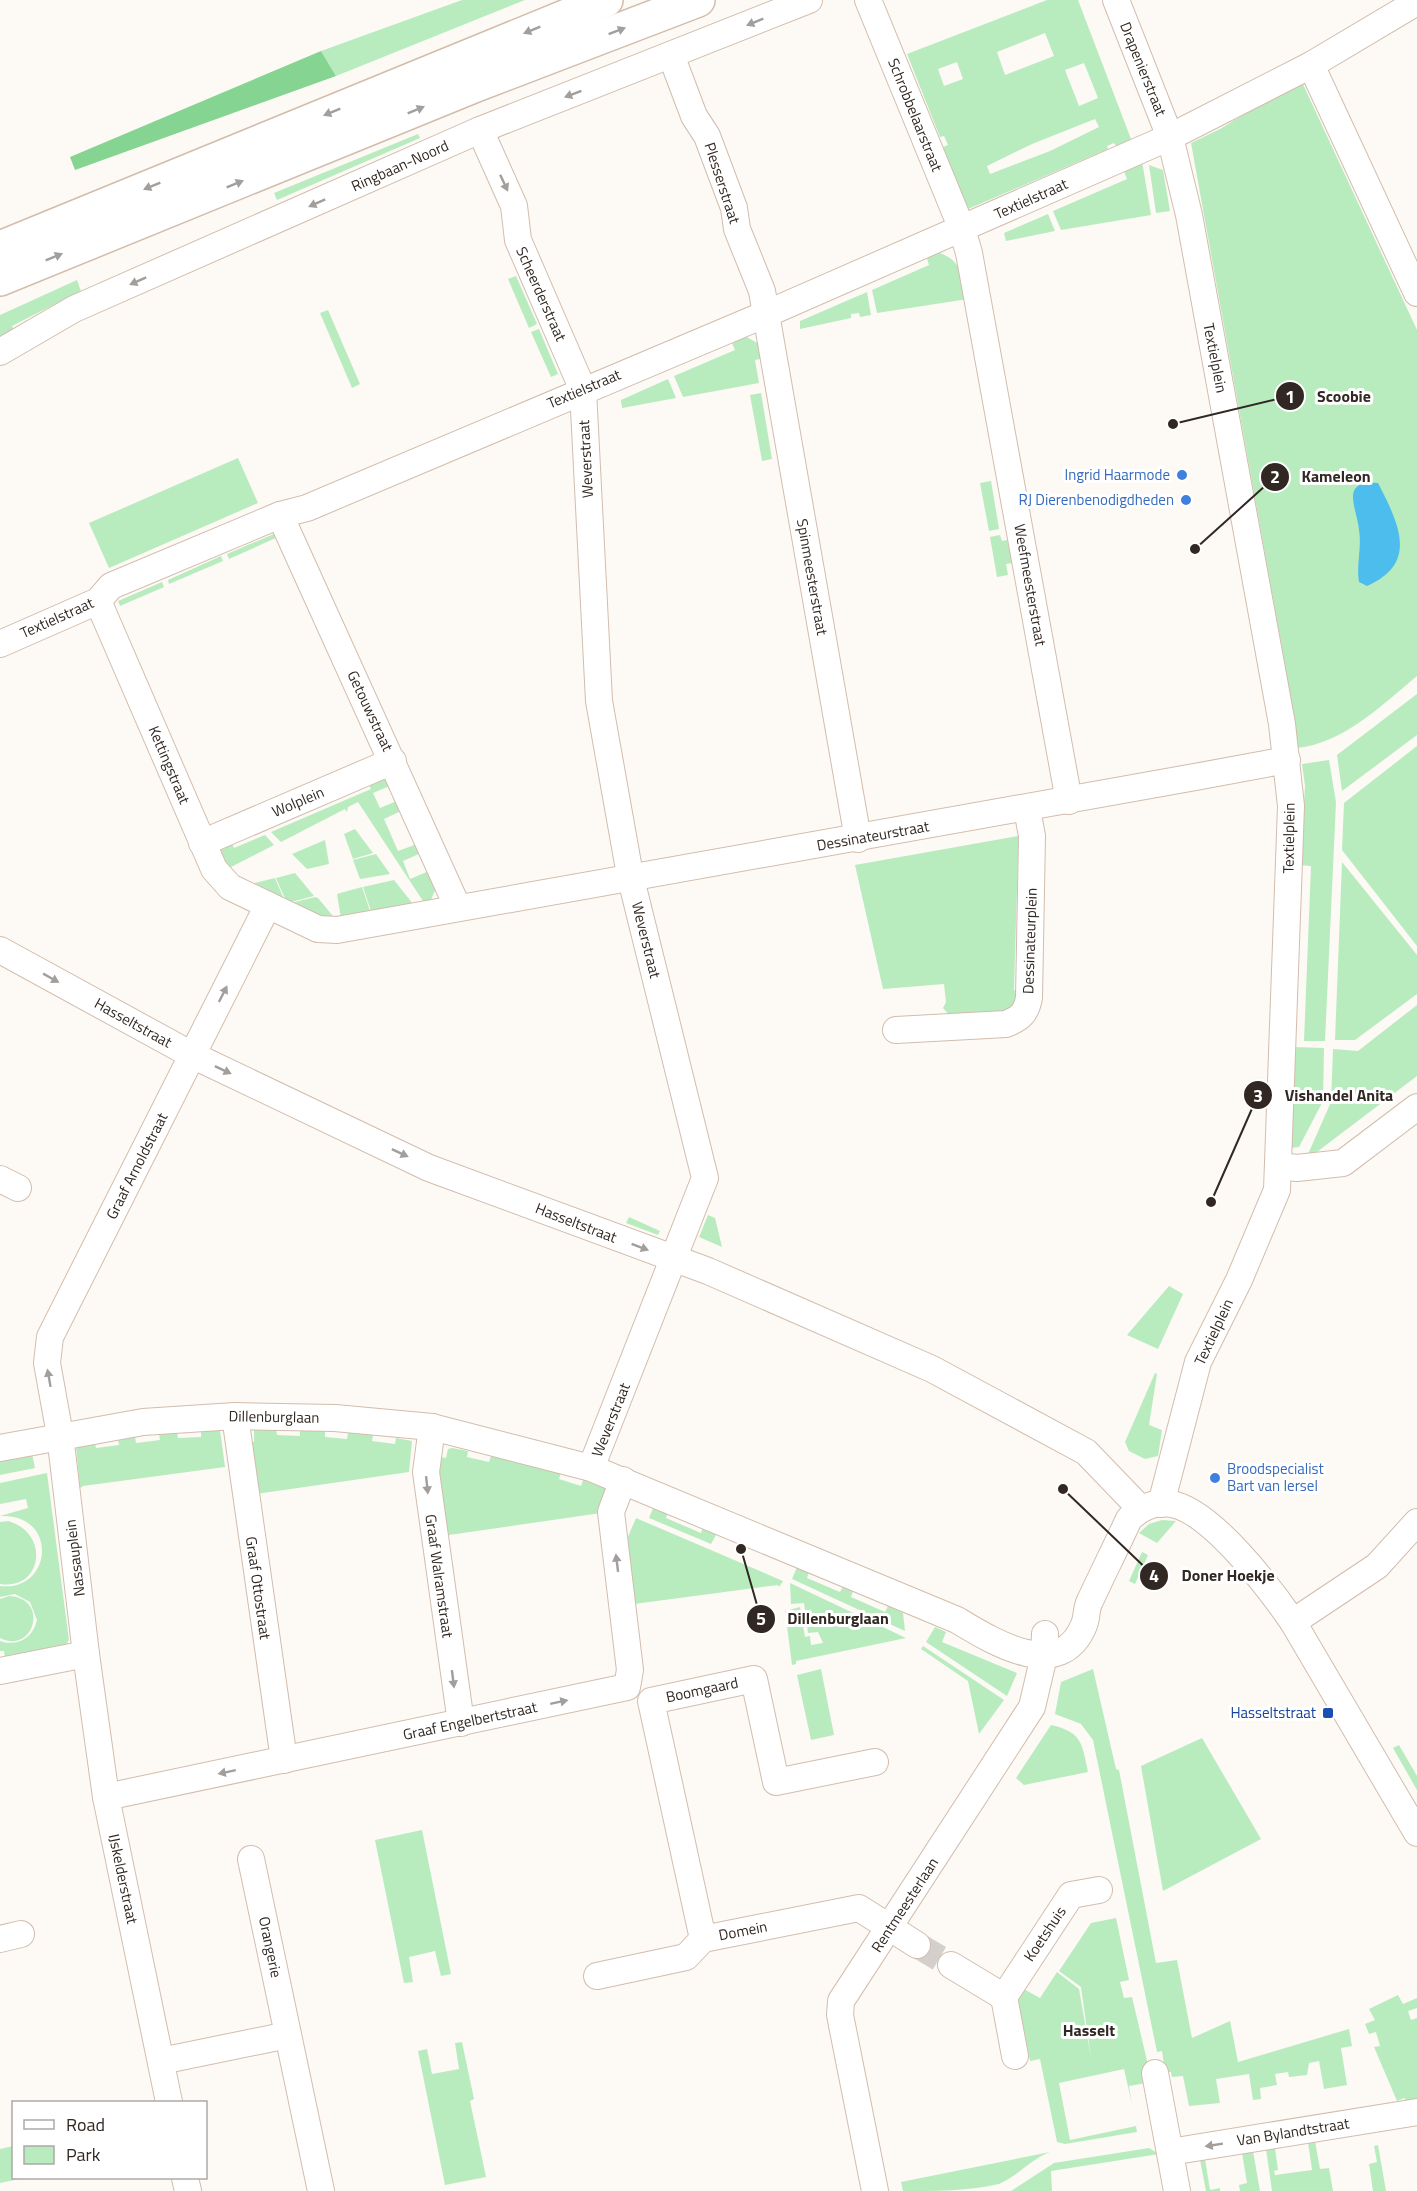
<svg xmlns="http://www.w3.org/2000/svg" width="1417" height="2191" viewBox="0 0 1417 2191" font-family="'Titillium Web',sans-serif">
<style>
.green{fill:#b8ecbf;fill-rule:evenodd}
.forest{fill:#86d492}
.water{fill:#4cbdec}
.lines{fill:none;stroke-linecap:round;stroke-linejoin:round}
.minor-tunnel{stroke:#d4cfcb;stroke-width:26;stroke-dasharray:26 13;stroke-linecap:butt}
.minor-casing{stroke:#d2bdad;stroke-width:28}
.secondary-casing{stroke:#d2bdad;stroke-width:36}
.minor{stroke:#fff;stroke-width:26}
.secondary{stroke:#fff;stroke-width:33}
.oneway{fill:#a29e9c}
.shop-dot{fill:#3f7fe0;stroke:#fff;stroke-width:2}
.transit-dot{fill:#1a4fb4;stroke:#fff;stroke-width:2}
.labels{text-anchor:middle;stroke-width:6;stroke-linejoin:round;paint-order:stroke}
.street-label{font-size:15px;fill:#312823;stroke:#fff}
.shop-label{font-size:15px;fill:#366cbe;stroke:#fff;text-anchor:end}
.transit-label{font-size:15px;fill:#164399;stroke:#fff;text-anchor:end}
.neighbourhood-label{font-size:16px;font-weight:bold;fill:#312823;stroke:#fff}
.leader{fill:none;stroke:#312823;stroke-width:2}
.callout-dot{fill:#312823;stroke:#fff;stroke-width:2}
.mark-label{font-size:18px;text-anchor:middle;font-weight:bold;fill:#fff}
.callout-label{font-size:16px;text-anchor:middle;font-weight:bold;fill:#312823;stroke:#fff;stroke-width:6;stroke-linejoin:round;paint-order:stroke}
</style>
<rect width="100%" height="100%" fill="#fdf9f5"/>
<!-- green -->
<g class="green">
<path d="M462,0h63l-189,76 -15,-25z"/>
<path d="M1047,0h31l53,139 -15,7 -2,-3 -7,3 1,3 -140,60 -25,-62 5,-2 -4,-9 -4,1 -33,-83zM1045,33l9,23 -49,19 -8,-23zM957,62l6,17 -19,7 -6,-17zM1084,63l14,35 -19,8 -14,-36zM1095,119l4,8 -49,24 -60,23 -3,-8 45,-22z"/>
<path d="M1301,80l116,250v346c-35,29 -73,67 -120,72l-13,-89 -93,-516 29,-14z"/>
<path d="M418,134l2,4 -143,62 -3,-7z"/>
<path d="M1142,161l9,54 -90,15 -8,-19 74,-32 -4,-10z"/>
<path d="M1149,165l14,5 7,41 -14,2z"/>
<path d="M1048,214l7,17 -49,10 -2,-8z"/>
<path d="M940,253c22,8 23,25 28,46l-91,14 -5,-23 57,-25 -3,-10z"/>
<path d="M516,276l21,48 -8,4 -21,-49z"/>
<path d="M77,280l6,17 -19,9 -3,-5 -49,25 3,6 -15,9v-26z"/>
<path d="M867,292l4,23 -11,2 -1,-4 -8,1v4l-51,11v-8z"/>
<path d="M328,310l32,74 -8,4 -32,-75z"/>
<path d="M539,329l19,45 -7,3 -20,-45z"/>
<path d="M745,336l14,8 6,14 -10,2 4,23 -76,14 -9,-21 61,-26 -4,-9z"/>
<path d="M668,379l8,19 -54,10 -1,-8z"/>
<path d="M761,393l11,66 -10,2 -12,-66z"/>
<path d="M238,458l20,45 -149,65 -20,-45z"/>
<path d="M991,481l8,48 -10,2 -9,-48z"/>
<path d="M276,533l2,4 -49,22 -2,-5z"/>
<path d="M1000,535l2,6 5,-1 6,23 -7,1 2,11 -11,2 -7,-40z"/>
<path d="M221,556l2,5 -54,23 -1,-4z"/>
<path d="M162,582l2,5 -44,19 -2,-5z"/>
<path d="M1417,694v41l-75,56 -5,-36z"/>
<path d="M1417,746v200l-75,-96 2,-47z"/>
<path d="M1329,760l7,42 -11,239h-21l7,-175 -11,-1 5,-79 -3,-22z"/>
<path d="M379,776l8,3 5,6 -19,8 7,15 19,-8 4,10 -19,9 14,32 19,-7 4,9 -18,8 7,18 19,-8 7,17 -6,14 -7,-1 -65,-99 -10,5 -1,5 -2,-3 -64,33 -10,-10 100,-43 -4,-9z"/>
<path d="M355,829l18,24 -20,6 -9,-25z"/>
<path d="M265,835l9,10 -49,25 -8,-20 13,-11 4,9z"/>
<path d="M1024,835l-1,18h-5l-4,137 5,1 -1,12 -19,13 -1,-5 -48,5 -7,-8 3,-6 -2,-18 -61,5 -28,-124z"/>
<path d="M325,840l4,24 -22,5 -15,-15z"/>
<path d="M376,854l14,20 -30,5 -7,-19z"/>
<path d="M1342,862l75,93v39l-62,46h-20z"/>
<path d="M295,873l19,23 -27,7 -11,-25z"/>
<path d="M275,878l11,26 -39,-19z"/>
<path d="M394,880l19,24 -41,10 -9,-27z"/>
<path d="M362,887l9,27 -30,5 -4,-25z"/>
<path d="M315,897l3,1 18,22 -9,2 -40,-18z"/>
<path d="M1417,1005v71l-112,85 26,-59 2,-53 25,2z"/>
<path d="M1293,1047l31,1 -1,53 -24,46 -9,1z"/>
<path d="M708,1215l7,3 7,29 -23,-10z"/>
<path d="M629,1217l31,14 -2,4 -32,-12z"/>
<path d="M1169,1286l14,8 -25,55 -31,-14z"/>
<path d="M1155,1373l2,1 -8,51 13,5 -4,26 -13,3 -16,-8 -4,-9z"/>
<path d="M276,1428l1,7 23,1v-7l25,1v7l22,2 1,-7 25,3 -1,6 23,3 1,-6 16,3 -3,31 -153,22 -7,-52h5v-13z"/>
<path d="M220,1430l5,37 -142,19 -3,2 -4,-42 19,-3 1,5 23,-3 -1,-6 17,-3 1,7 24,-3 -1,-7 18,-1 1,6 23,-1v-6z"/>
<path d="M452,1448l16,3 -1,6 22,5 2,-6 5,1 65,16 -2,6 22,7 2,-6 24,9 -6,24 -159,23 -6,-41 3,-38 7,1 2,-9z"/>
<path d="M32,1454l3,14 -35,7v-15z"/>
<path d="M47,1473l22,167 -3,5 -61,13 -1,-7h-4v-10c18,6 33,-3 37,-21l-7,-18 -15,-8 -15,3v-11c53,6 59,-73 0,-70l28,-8 -2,-9 -26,5v-21z"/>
<path d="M654,1506l14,6 -2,6 35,15 2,-6 14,6 -6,11 -62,-26z"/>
<path d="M636,1518l147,63 -4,6 -1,-2 -144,19 -7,-65z"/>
<path d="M1162,1520l14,1 -19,22 -18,-10 10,-9z"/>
<path d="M8,1521c43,12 34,70 -8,63v-62z"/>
<path d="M1142,1552l6,3 -13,29 -6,-3z"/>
<path d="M797,1567l12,5 -2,6 33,14 3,-5 10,4 -2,6 34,15 3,-6 15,7 2,18 -113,-52z"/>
<path d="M790,1583l116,55 -110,23v3l-4,1 -7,-54 15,-4 5,30 5,-1 1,9 12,-2 -5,-11 -10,1 -4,-30 -13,1z"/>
<path d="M9,1596c41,2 25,59 -9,42v-39z"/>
<path d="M935,1627l11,5 -4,10 75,31 -10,23 -81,-54z"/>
<path d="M923,1646l81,54 -25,34 -11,-53 -47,-32z"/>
<path d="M821,1669l13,66 -23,5 -14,-65z"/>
<path d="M1093,1669l23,100 3,1 37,193 21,-3 15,78 38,-17 8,41 111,-33 3,17 -11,2 6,37 -23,4 -5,-28 -10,2 -2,12 -18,2 -1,-5 -13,2 2,11 -17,3 1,11 -8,1 -4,-26 -33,5 4,24 -31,3 -6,-30 -11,1 -1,-5h-6l-3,-21 -5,1 -64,-312 -12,-16 -26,-10 6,-32z"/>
<path d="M1051,1725c31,7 31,18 37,47l-64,13 -8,-7z"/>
<path d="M1202,1738l59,101 -98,52 -22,-125z"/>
<path d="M1399,1745l18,31v14l-24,-42z"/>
<path d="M422,1830l29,144 -10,2 -6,-25 -26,6 4,25 -9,1 -29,-143z"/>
<path d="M1116,1918l13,62 -9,2 4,16 8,-1 20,85 -23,4 3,18 -8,-35 -65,14 11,57 66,-14 1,6 -72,12 -8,-2 -17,-83 -10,2 -13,-66 5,-7 18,10 17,-26 22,17 12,69 -10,-71 -22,-16 32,-48z"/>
<path d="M1398,1995l5,9 14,-6v10l-9,3 3,9 6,-2v85l-11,2 -1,-7 -8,3 -23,-54 6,-1 -4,-14 -7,2 -4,-10 10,-4 -6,-11z"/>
<path d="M462,2042l12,57 -4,2 16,76 -41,8 -27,-134 9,-2 5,25 27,-5 -4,-26z"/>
<path d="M1315,2141l5,28 9,-1 4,23h-61l-6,-42 9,-1 3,22 -4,1 1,4 37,-5 -4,-28z"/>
<path d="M1378,2145l8,46h-13l-4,-27 8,-2 -3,-16z"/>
<path d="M13,2146l1,32h10l-24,5v-34z"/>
<path d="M1149,2148l10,6 -108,17 1,20h-41l43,-28z"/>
<path d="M1253,2151l7,40h-20l-1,-6 8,-2 -5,-30z"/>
<path d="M1050,2152c-19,7 -32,24 -51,32 -28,7 -66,7 -96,7l-2,-9z"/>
<path d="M1205,2159l5,31 10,-2v3h-14l-6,-31z"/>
</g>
<!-- forest -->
<path class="forest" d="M321,51l15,25 -261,94 -5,-13z"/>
<!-- water -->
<path class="water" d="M1364,482l14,1c23,44 39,81 -11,103l-8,-4c-3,-17 3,-34 0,-52 -1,-11 -6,-23 -6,-34 0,-7 5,-11 11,-14z"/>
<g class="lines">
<!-- minor-tunnel -->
<path class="minor-tunnel" d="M917,1945l34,20"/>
<defs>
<g id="minor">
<path d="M868,0l94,229 7,24 100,548"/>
<path d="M1116,0l54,137 19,78 93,509 9,82 -14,384 -38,90 -41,82 -37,142"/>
<path d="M671,55l23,61 13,20 27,72 3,21 25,62 96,548"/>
<path d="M1311,65l106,228"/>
<path d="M480,130l34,76 4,34 65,150 16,311 31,174 75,303 -114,290"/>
<path d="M0,352l74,-43 406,-179 329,-130"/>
<path d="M280,515l178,393"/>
<path d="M98,601l116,268 16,18 88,42 19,1c317,-58 634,-111 950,-170"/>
<path d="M0,644l98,-43 13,-15 169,-71 27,-7 459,-194 404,-177 141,-72 106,-63"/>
<path d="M202,843l191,-82"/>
<path d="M0,950l192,105 237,113 279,103 224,98 154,83 54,56"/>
<path d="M896,1030l110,-6c15,-6 20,-11 23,-26l3,-162 -5,-27"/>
<path d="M1278,1166l19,2 46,-5 74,-56"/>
<path d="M0,1179l18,9"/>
<path d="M235,1416l49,344"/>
<path d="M432,1427l-6,45 35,251"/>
<path d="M0,1448l143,-26 92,-6 100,2 97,9 159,41 366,152c35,21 103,64 127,5 3,-7 2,-15 5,-22 13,-28 27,-56 40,-84 11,-11 26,-18 42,-15 40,6 100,86 122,118l124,211"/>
<path d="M1293,1622l84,-56 40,-44"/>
<path d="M86,1654l20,143 63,305"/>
<path d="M0,1671l86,-17 -26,-219 -13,-72 3,-26 218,-432"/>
<path d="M106,1797l521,-110 3,-17 -19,-158 12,-32"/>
<path d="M251,1859l70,332"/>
<path d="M0,1939l21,-5"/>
<path d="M703,1939l-52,-238 103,-22 22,103 99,-20"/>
<path d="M951,1965l53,32"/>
<path d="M597,1976l89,-19 17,-18 156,-31 58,37"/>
<path d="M1015,2056l-11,-59 67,-102 28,-5"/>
<path d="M161,2061l127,-26"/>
<path d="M1155,2073l22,118"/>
<path d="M1170,2152l247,-40"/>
<path d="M185,2178l3,13"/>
<path d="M875,2191l-35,-176 1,-14 191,-294 12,-51 1,-22"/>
</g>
<g id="secondary">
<path d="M0,248l606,-248"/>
<path d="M0,279l476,-194 222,-85"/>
</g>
</defs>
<!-- minor casing -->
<use href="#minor" class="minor-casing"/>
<!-- secondary casing -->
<use href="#secondary" class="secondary-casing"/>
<!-- minor -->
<use href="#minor" class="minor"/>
<!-- secondary -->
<use href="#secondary" class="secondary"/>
</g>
<!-- one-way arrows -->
<defs><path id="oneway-solid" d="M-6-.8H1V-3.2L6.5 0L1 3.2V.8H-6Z" transform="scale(1.5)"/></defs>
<g class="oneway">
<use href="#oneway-solid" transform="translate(755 22) rotate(158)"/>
<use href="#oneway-solid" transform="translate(532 30) rotate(158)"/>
<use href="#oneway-solid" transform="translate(617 31) rotate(-21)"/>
<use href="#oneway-solid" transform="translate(573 94) rotate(159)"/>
<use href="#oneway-solid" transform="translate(416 110) rotate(-22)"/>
<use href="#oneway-solid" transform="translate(332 112) rotate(158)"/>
<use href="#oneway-solid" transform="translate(504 183) rotate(65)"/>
<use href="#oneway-solid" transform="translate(235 184) rotate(-22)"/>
<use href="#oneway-solid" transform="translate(152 186) rotate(158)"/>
<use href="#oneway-solid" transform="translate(317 203) rotate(156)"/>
<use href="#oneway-solid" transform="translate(54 257) rotate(-22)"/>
<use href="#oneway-solid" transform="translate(138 281) rotate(156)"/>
<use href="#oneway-solid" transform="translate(51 978) rotate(29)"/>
<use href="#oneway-solid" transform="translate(223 994) rotate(-63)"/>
<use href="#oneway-solid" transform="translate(223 1070) rotate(25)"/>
<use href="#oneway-solid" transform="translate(400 1153) rotate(25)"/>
<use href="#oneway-solid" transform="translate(640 1247) rotate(21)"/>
<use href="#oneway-solid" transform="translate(49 1378) rotate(-100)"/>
<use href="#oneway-solid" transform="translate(427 1485) rotate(84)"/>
<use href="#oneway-solid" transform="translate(617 1563) rotate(-97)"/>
<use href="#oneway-solid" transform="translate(453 1679) rotate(83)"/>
<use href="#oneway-solid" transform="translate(559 1702) rotate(-12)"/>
<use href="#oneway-solid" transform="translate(227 1772) rotate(168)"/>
<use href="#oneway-solid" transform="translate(1214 2145) rotate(171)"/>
</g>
<!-- markers -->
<g class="shop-dot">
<circle cx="1182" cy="475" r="6"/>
<circle cx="1186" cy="500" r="6"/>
<circle cx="1215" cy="1478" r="6"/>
</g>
<rect class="transit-dot" x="1322" y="1707" width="12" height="12" rx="3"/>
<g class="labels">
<!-- street labels -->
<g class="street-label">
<text transform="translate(1143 69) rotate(68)" y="5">Drapenierstraat</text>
<text transform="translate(915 115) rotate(68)" y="5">Schrobbelaarstraat</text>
<text transform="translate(400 166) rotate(-24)" y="5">Ringbaan-Noord</text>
<text transform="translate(722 183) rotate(72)" y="5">Plesserstraat</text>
<text transform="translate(1031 199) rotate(-24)" y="5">Textielstraat</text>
<text transform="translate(541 294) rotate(66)" y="5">Scheerderstraat</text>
<text transform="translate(1215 358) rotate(79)" y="5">Textielplein</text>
<text transform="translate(584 389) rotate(-23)" y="5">Textielstraat</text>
<text transform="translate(586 459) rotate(-93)" y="5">Weverstraat</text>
<text transform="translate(812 577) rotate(80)" y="5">Spinmeesterstraat</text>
<text transform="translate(1030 585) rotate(80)" y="5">Weefmeesterstraat</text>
<text transform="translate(57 618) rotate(-24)" y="5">Textielstraat</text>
<text transform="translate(370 711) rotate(65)" y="5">Getouwstraat</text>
<text transform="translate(169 765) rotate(67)" y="5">Kettingstraat</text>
<text transform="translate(298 802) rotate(-23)" y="5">Wolplein</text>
<text transform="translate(873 836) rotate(-10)" y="5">Dessinateurstraat</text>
<text transform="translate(1289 838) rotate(-89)" y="5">Textielplein</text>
<text transform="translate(646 940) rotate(76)" y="5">Weverstraat</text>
<text transform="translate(1030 941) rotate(-88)" y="5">Dessinateurplein</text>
<text transform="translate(133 1023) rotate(29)" y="5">Hasseltstraat</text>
<text transform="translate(137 1166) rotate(-63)" y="5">Graaf Arnoldstraat</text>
<text transform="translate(576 1223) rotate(21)" y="5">Hasseltstraat</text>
<text transform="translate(1214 1332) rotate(-65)" y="5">Textielplein</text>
<text transform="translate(274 1417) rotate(1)" y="5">Dillenburglaan</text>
<text transform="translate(611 1420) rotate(-68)" y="5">Weverstraat</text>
<text transform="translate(75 1558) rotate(-97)" y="5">Nassauplein</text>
<text transform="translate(439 1576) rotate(82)" y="5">Graaf Walramstraat</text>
<text transform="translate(258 1588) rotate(82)" y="5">Graaf Ottostraat</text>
<text transform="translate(702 1690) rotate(-12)" y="5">Boomgaard</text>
<text transform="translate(470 1721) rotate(-12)" y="5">Graaf Engelbertstraat</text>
<text transform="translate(123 1879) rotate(78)" y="5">IJskelderstraat</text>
<text transform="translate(905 1905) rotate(-57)" y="5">Rentmeesterlaan</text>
<text transform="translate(743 1931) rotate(-11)" y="5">Domein</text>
<text transform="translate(1045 1934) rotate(-56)" y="5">Koetshuis</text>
<text transform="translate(270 1947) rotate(78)" y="5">Orangerie</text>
<text transform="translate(1293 2132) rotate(-9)" y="5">Van Bylandtstraat</text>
</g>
<!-- shop labels -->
<g class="shop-label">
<text x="1170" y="480">Ingrid Haarmode</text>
<text x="1174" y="505">RJ Dierenbenodigdheden</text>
<text x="1227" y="1474" text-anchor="start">Broodspecialist<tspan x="1227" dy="17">Bart van Iersel</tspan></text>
</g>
<!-- transit labels -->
<g class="transit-label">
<text x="1316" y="1718">Hasseltstraat</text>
</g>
<!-- neighbourhood labels -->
<g class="neighbourhood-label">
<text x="1089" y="2036">Hasselt</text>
</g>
</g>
<!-- callouts -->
<path class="leader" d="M1173 424L1290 396M1195 549L1275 477M1211 1202L1258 1095M1063 1489L1154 1576M741 1549L761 1619"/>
<g class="callout-dot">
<circle cx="1173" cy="424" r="6"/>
<circle cx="1195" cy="549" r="6"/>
<circle cx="1211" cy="1202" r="6"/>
<circle cx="1063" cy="1489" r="6"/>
<circle cx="741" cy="1549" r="6"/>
<circle cx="1290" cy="396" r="15"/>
<circle cx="1275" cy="477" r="15"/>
<circle cx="1258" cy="1095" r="15"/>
<circle cx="1154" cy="1576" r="15"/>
<circle cx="761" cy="1619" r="15"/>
</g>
<g class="mark-label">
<text x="1290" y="403">1</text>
<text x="1275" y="483">2</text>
<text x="1258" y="1102">3</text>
<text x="1154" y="1582">4</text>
<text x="761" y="1625">5</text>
</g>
<g class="callout-label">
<text x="1344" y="402">Scoobie</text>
<text x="1336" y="482">Kameleon</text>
<text x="1339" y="1101">Vishandel Anita</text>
<text x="1228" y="1581">Doner Hoekje</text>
<text x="838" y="1624">Dillenburglaan</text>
</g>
<!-- legend -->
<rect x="12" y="2101" width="195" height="78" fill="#ffffff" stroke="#ada9a7" stroke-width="1.5"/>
<rect x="24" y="2120" width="30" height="9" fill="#ffffff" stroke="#ada9a7" stroke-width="1.5"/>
<text x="66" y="2131" font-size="18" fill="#312823">Road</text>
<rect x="24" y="2146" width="30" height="18" fill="#b8ecbf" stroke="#ada9a7" stroke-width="1.5"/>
<text x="66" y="2161" font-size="18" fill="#312823">Park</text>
</svg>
